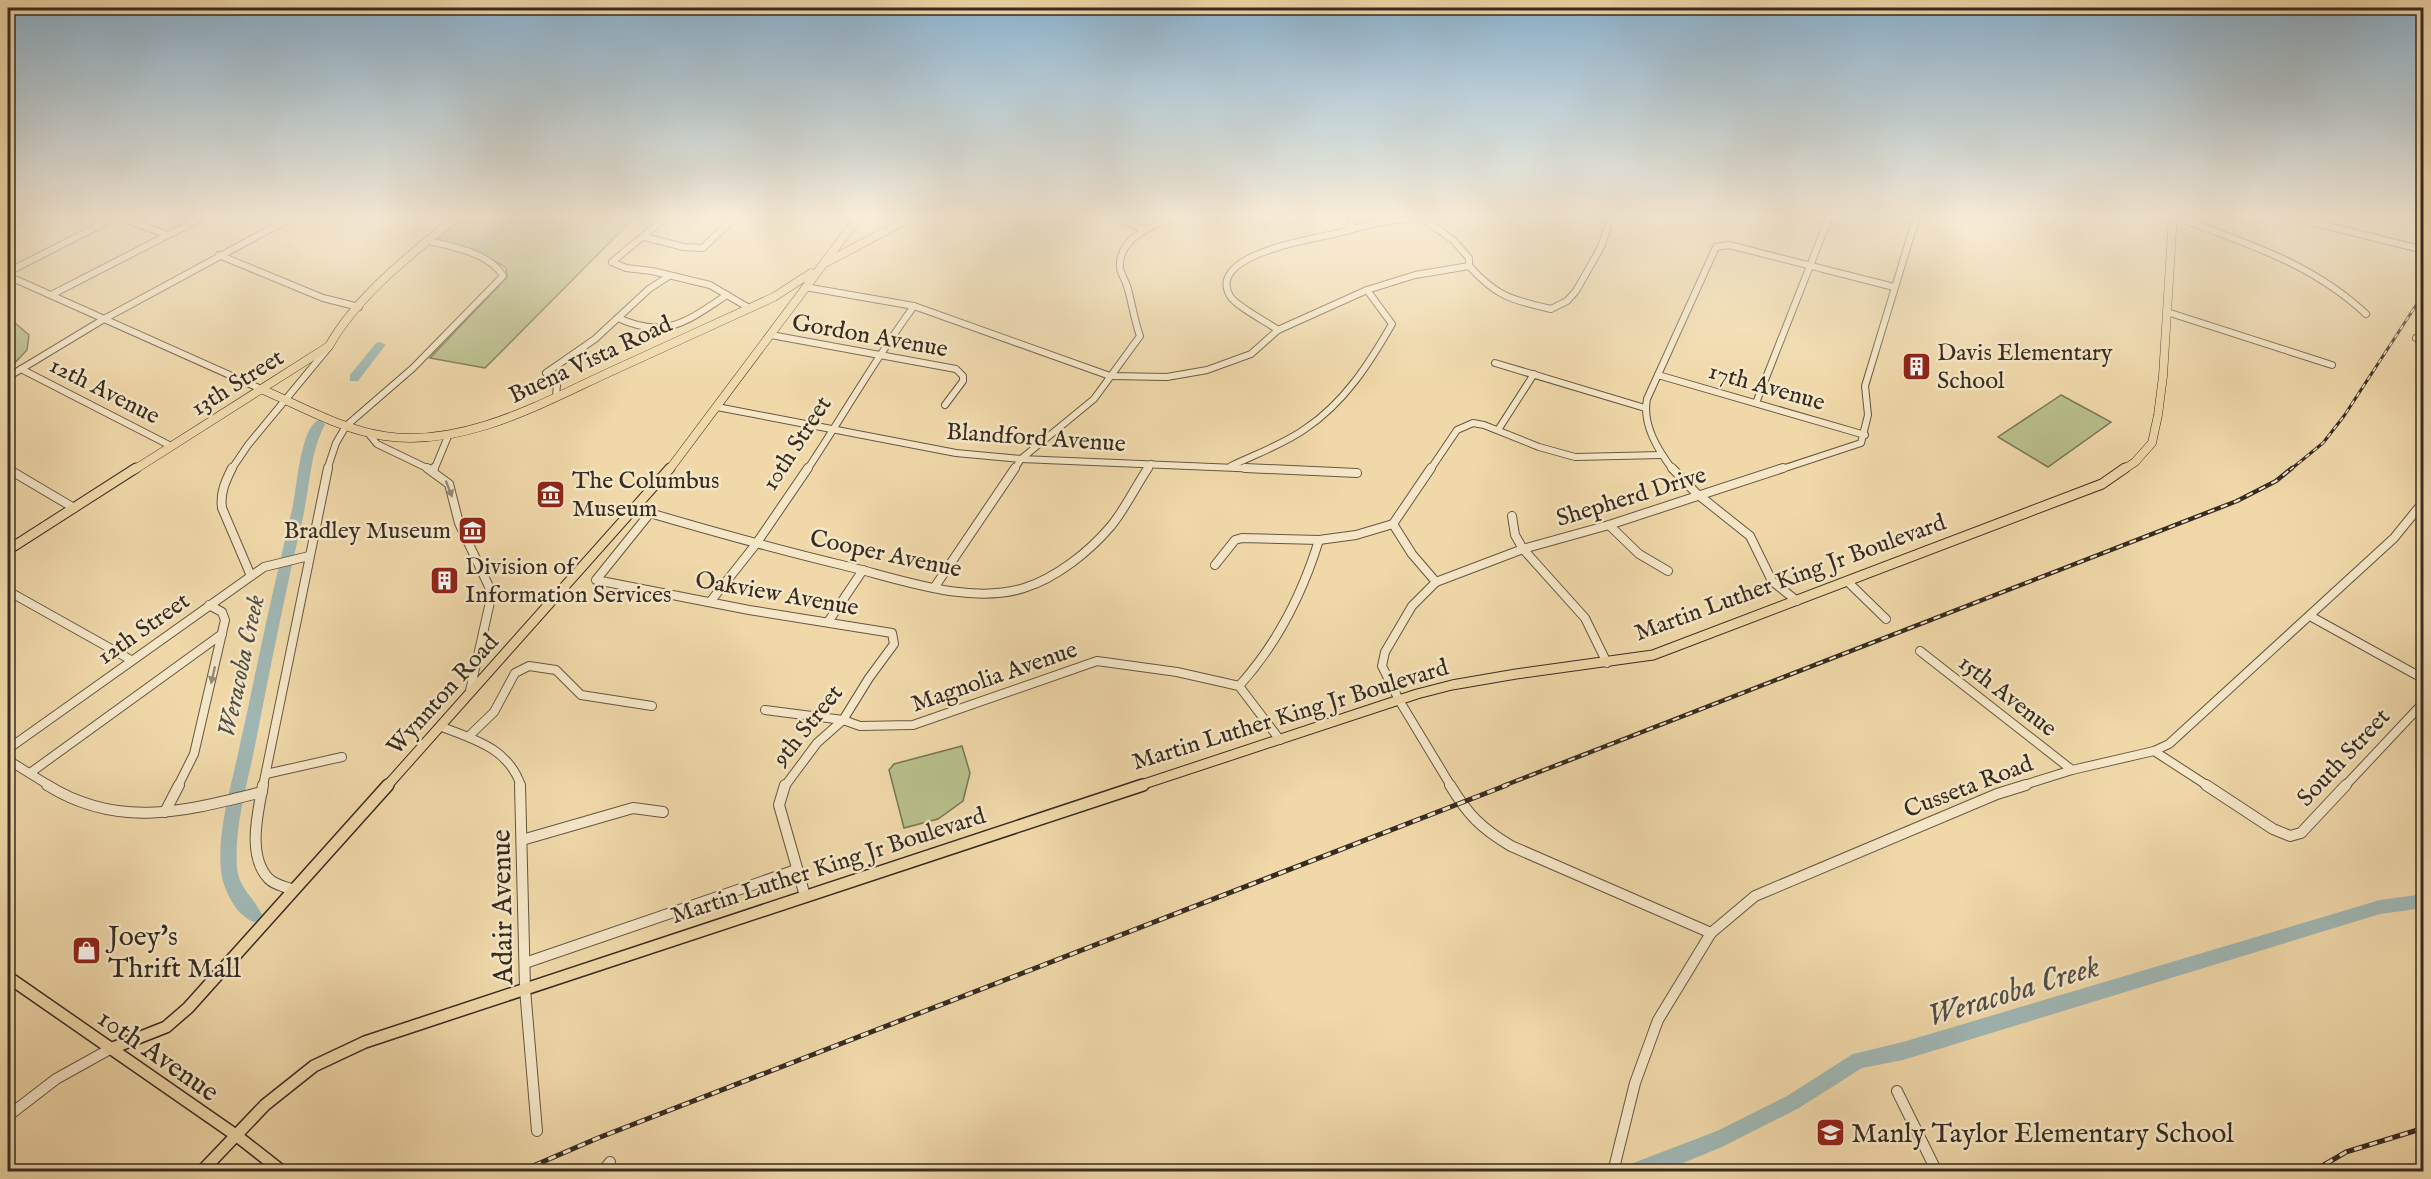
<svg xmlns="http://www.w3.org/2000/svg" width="2431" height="1179" viewBox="0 0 2431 1179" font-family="'IM FELL English',serif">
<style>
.green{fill:#b8bf89;stroke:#787656;stroke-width:1.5}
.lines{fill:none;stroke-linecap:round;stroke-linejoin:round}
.river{fill:#a0b7b4;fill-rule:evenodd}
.minor-far2-casing{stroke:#655744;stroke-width:8}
.minor-far1-casing{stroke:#655744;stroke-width:10}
.minor-casing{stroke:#655744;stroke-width:12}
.major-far2-casing{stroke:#372c22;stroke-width:9}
.major-far1-casing{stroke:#372c22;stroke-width:11}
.major-casing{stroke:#372c22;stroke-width:14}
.minor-far2{stroke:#f5e6c7;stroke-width:6}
.minor-far1{stroke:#f5e6c7;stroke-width:8}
.minor{stroke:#f5e6c7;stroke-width:10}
.major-far2{stroke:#f0d8a9;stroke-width:8}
.major-far1{stroke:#f0d8a9;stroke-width:9}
.major{stroke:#f0d8a9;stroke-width:11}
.rail-far2-casing{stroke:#372c22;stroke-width:3}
.rail-far1-casing{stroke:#372c22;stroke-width:4.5}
.rail-casing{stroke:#372c22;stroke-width:5}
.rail-far2{stroke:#f5e6c7;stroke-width:1.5;stroke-dasharray:5;stroke-linecap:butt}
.rail-far1{stroke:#f5e6c7;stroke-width:2;stroke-dasharray:7;stroke-linecap:butt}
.rail{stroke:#f5e6c7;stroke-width:3;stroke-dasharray:8;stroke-linecap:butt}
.oneway{fill:#968974}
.labels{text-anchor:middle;stroke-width:5;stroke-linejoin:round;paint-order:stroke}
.street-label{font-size:24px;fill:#372c22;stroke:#f5e6c7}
.poi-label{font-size:24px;fill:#372c22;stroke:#f5e6c7;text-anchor:start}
.water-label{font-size:26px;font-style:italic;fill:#514f46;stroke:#f5e6c7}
.near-street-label{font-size:28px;fill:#372c22;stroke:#f5e6c7}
.near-poi-label{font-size:28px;fill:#372c22;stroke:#f5e6c7;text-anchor:start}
.near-water-label{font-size:32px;font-style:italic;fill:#514f46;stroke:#f5e6c7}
</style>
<rect width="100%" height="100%" fill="#f0d8a9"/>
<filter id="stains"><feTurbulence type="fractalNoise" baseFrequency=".00333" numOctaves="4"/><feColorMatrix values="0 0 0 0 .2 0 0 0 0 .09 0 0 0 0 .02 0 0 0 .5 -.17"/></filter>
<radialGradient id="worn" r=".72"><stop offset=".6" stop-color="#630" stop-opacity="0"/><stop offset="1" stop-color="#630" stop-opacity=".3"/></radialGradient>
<!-- green -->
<g class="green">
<path d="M464,215h173l-152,153 -55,-10 77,-81 -1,-9c-21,-16 -48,-17 -71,-29z"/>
<path d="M14,322l15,13 -2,15 -19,20v-45z"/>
<path d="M2061,395l50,27 -63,45 -50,-30z"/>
<path d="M962,746l8,27 -7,28 -25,18 -34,9 -15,-58 5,-6z"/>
</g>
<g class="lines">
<!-- river -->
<g class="river">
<path d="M506,215h10c-9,11 -30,39 -45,37v-4l18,-14z"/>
<path d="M380,342l6,3 -2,2 -26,34h-8v-6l26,-32z"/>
<path d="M319,420l6,4c-15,29 -15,62 -22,93 -18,76 -33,152 -48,229 -8,39 -21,81 -18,122 2,21 17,29 25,47l-2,5 -6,2c-18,-6 -31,-33 -33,-51 -4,-40 10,-83 18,-122 14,-62 26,-125 41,-187 4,-19 9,-38 13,-57 4,-18 8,-79 26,-85z"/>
<path d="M2424,894v14l-44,6 -477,146 -41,8 -63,40 -77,39 -61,25h-35l2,-7 89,-34 70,-35 66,-42 50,-12 477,-142z"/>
</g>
<defs>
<g id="minor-far2">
<path d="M843,215l15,3"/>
<path d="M1113,215l31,15"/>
<path d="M1369,215l19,4"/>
<path d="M2283,215l141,35"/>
<path d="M116,216l52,19"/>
<path d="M2173,216c69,26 138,46 193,98"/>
<path d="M666,217l-54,45 14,6 26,3 58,14 39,23"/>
<path d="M1425,220l28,20 16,18v8c28,31 43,34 82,43l16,-8 9,-10 25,-44 9,-27 -10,-5"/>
<path d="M8,226l23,-11"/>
<path d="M1348,231l4,-9 -2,-7"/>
<path d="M644,237l40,10 19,1 34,-33"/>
<path d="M219,255l104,43 36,9"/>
<path d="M8,272l112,-57"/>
<path d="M8,276l253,113"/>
<path d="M805,287l109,19 196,70 57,1 40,-7 44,-16 27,-24 89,-40 48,-15 54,-9"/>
<path d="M51,295l156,-80"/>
<path d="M2167,312l165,53"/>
<path d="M618,318c48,22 69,3 109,-23"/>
<path d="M1278,330c-11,-8 -42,-24 -48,-34 -24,-41 82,-57 104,-62 18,-4 36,-11 54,-13 18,-3 36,-2 54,-6"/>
<path d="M771,335l185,34 7,7v5l-18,24"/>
<path d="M2416,338l8,3"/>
<path d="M1495,363l150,45"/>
<path d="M21,369l150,77"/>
<path d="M1658,375l207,60"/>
<path d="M8,377l96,-58 192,-104"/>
<path d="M556,396l1,-11 -11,-12 49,-34 54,-50 20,-13"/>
<path d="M1756,403l74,-188"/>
<path d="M717,407l239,46 65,6 260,11"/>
<path d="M1498,430l36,-56"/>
<path d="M369,434l8,10 54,26"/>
<path d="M1231,466c25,-12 51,-21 74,-37 39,-26 64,-65 87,-105l-25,-34"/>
<path d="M231,470l17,-25 81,-98"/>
<path d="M327,470l9,-27 10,-17 67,-58 90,-92c-13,-23 -50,-29 -74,-35"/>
<path d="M434,470l15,-36"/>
<path d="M807,470c36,-54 68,-111 107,-164"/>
<path d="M1014,470l7,-11 73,-60 46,-63c-6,-16 -8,-34 -13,-50 -2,-6 -6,-12 -7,-18 -3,-31 36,-44 59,-53"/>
<path d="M1147,470l4,-6"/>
<path d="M1430,470l27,-40 16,-7 11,2 55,22 36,10 86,-2"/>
<path d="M1673,470c-15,-20 -31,-45 -26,-71l69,-152 13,-2 165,42"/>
<path d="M1779,470l82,-27 7,-28 -3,-29 52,-171"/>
</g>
<g id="minor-far1">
<path d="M232,468c-7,14 -12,25 -10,40l29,68"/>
<path d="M427,468l22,16 10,39 33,70 -22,98"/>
<path d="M1245,468l112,5"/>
<path d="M1431,468l-38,56 19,30 24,28"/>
<path d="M1672,468l24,25 54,43 22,45 25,20"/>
<path d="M8,469l66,39"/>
<path d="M433,471l1,-3"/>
<path d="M636,509c71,21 142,41 214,58 52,13 121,38 174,21 32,-10 65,-36 87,-62 14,-17 25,-40 37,-58"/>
<path d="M650,513l-54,67 153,30 143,23 2,11 -25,34 -26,42 -26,23 -32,43"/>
<path d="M1512,516l3,19 8,14 62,69 22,45"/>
<path d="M1609,525l30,29 29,17"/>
<path d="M1215,565l20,-25 7,-2 77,2 37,-5 37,-11"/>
<path d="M1847,581l39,38"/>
<path d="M934,588l81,-120"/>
<path d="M8,591l123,69"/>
<path d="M710,602l46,-58 52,-76"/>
<path d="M2310,616l114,63"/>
<path d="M828,622l35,-52"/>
<path d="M1920,651l152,119"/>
<path d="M1239,686c39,-43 63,-91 80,-146"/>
<path d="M765,710l78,10 17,6 53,-1 184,-64 80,11 62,14 41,54"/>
<path d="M442,727c34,13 67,22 79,59"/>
<path d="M468,737l26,-25 21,-39 14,-7 27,4 25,25 71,11"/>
<path d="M8,749l256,-182 45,-11"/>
<path d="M2154,751l54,35"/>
<path d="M8,760l42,26"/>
<path d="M30,773l192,-139"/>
<path d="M266,774l76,-17"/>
<path d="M178,786l16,-32 31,-134 -3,-8 -13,-7"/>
<path d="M263,786l65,-318"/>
<path d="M1451,786l-52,-86 -17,-34 3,-14 27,-46 24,-24 87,-33 86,-24 174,-57"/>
<path d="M2021,786l51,-16 82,-19 15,-7 225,-206 30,-37"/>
<path d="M2345,786l79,-84"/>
</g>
<g id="minor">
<path d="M47,785c72,45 138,26 215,7"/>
<path d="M263,785c-5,27 -16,70 5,93 6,7 18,9 26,12"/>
<path d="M520,785l5,204 12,142"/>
<path d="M785,785l-6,20 26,91"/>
<path d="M1450,785c18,30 31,43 61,61l200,87"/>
<path d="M2206,785l67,44 17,7 11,-3 45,-48"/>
<path d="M165,812l14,-27"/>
<path d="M522,840l111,-32 30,4"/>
<path d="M525,963l271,-93"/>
<path d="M1897,1091l40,81"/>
<path d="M8,1116l48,-37 54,-30"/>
<path d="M602,1172l8,-10"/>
<path d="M1613,1172l22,-89 23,-63 53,-87 44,-37 242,-102 29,-9"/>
</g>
<g id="major-far2">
<path d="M827,262l89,-47"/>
<path d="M261,389c40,17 79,40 123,47 80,12 158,-33 228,-65 54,-25 108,-49 162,-74l37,-24"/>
<path d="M134,470l195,-124c30,-53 84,-93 130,-131"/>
<path d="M669,470l191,-255"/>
<path d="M2123,470l12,-8 17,-19 6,-28 5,-39 10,-161"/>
</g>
<g id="major-far1">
<path d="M8,550l128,-82"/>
<path d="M387,786l283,-318"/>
<path d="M1138,786l279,-92 35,-9 64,-11 137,-19 449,-171 23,-16"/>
</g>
<g id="major">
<path d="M8,977l229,159 46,36"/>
<path d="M110,1049l56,-22 22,-19 200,-223"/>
<path d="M201,1172l64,-67 49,-39 51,-24 778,-257"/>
</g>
</defs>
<!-- minor-far2 casing -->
<use href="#minor-far2" class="minor-far2-casing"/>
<!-- minor-far1 casing -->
<use href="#minor-far1" class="minor-far1-casing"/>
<!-- minor casing -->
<use href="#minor" class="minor-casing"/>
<!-- major-far2 casing -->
<use href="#major-far2" class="major-far2-casing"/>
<!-- major-far1 casing -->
<use href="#major-far1" class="major-far1-casing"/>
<!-- major casing -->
<use href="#major" class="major-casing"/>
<!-- minor-far2 -->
<use href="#minor-far2" class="minor-far2"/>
<!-- minor-far1 -->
<use href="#minor-far1" class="minor-far1"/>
<!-- minor -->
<use href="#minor" class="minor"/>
<!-- major-far2 -->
<use href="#major-far2" class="major-far2"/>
<!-- major-far1 -->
<use href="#major-far1" class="major-far1"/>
<!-- major -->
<use href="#major" class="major"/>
<defs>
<path id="rail-far2" d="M2290,470l33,-27 21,-27 80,-123"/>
<path id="rail-far1" d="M1503,786l734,-285 39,-20 16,-13"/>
<g id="rail">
<path d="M519,1172l79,-34 909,-353"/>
<path d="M2312,1172l34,-20 78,-24"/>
</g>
</defs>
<!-- rail-far2 casing -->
<use href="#rail-far2" class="rail-far2-casing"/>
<!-- rail-far1 casing -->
<use href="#rail-far1" class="rail-far1-casing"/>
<!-- rail casing -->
<use href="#rail" class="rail-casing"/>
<!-- rail-far2 -->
<use href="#rail-far2" class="rail-far2"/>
<!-- rail-far1 -->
<use href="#rail-far1" class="rail-far1"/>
<!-- rail -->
<use href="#rail" class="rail"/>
</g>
<!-- one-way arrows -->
<defs><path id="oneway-solid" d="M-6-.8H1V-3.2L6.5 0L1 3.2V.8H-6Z" transform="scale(1.5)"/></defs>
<g class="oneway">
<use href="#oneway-solid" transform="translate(449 489) rotate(69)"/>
<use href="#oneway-solid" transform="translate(213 675) rotate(103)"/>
</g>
<!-- sky -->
<linearGradient id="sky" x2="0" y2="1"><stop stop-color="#8bb5d3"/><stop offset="0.57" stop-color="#f8edd8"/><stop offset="1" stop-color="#f8edd8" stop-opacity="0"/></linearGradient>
<rect width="2431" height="380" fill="url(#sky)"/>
<!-- icons -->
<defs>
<symbol id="building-square" viewBox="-11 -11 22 22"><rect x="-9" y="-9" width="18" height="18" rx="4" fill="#8f2418" stroke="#f5e6c7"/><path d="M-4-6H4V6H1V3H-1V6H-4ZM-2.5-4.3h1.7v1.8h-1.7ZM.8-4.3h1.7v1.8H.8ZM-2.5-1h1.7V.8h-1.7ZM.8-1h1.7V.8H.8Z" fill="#fff"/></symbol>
<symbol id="museum-square" viewBox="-11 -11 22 22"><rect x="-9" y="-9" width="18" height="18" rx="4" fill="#8f2418" stroke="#f5e6c7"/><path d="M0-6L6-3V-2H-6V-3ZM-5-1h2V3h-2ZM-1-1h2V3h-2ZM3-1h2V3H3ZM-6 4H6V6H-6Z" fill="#fff"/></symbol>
<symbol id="shop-square" viewBox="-11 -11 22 22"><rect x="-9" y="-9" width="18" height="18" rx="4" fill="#8f2418" stroke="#f5e6c7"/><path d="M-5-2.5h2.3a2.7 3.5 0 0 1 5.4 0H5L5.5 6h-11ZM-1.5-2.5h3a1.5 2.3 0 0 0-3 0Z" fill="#fff"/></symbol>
<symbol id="school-square" viewBox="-11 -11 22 22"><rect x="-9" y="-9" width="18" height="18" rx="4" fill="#8f2418" stroke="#f5e6c7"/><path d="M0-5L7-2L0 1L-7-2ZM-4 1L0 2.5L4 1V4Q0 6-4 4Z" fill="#fff"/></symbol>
</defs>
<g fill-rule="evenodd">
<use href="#building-square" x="1900" y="350" width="33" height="33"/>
<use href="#museum-square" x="534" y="478" width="33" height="33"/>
<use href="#museum-square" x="456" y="514" width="33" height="33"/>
<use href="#building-square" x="428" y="564" width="33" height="33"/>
<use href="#shop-square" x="70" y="934" width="33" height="33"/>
<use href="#school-square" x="1814" y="1116" width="33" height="33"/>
</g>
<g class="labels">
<!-- street labels -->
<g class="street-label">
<text transform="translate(870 335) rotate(10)" y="8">Gordon Avenue</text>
<text transform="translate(590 359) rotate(-25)" y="8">Buena Vista Road</text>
<text transform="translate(237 382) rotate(-32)" y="8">13th Street</text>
<text transform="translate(1767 386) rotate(16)" y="8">17th Avenue</text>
<text transform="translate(105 390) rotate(27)" y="8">12th Avenue</text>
<text transform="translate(1036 437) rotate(4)" y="8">Blandford Avenue</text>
<text transform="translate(796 443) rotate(-57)" y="8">10th Street</text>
<text transform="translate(1631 496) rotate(-17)" y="8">Shepherd Drive</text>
<text transform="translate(886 553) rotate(12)" y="8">Cooper Avenue</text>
<text transform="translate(1790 577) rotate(-20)" y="8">Martin Luther King Jr Boulevard</text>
<text transform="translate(777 593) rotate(10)" y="8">Oakview Avenue</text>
<text transform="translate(143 628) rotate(-35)" y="8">12th Street</text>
<text transform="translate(994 676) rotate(-19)" y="8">Magnolia Avenue</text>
<text transform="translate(442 694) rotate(-48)" y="8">Wynnton Road</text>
<text transform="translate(2008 695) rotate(38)" y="8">15th Avenue</text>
<text transform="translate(1290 714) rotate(-17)" y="8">Martin Luther King Jr Boulevard</text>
<text transform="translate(807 725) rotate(-51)" y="8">9th Street</text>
<text transform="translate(2343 757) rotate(-47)" y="8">South Street</text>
<text transform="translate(1968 786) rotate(-21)" y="8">Cusseta Road</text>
<text transform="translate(828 865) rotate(-18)" y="8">Martin Luther King Jr Boulevard</text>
</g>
<!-- poi labels -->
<g class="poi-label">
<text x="1937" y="360">Davis Elementary<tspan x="1937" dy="28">School</tspan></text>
<text x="572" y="488">The Columbus<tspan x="572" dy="28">Museum</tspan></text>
<text x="451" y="538" text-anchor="end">Bradley Museum</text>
<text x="465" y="574">Division of<tspan x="465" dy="28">Information Services</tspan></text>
</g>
<!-- water labels -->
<g class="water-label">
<text transform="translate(240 666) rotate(-78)" y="9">Weracoba Creek</text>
</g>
<!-- near-street labels -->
<g class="near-street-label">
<text transform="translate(501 907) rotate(-91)" y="10">Adair Avenue</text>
<text transform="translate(159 1054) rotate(35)" y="10">10th Avenue</text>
</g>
<!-- near-poi labels -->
<g class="near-poi-label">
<text x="108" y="945">Joey's<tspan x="108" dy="32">Thrift Mall</tspan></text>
<text x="1851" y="1142">Manly Taylor Elementary School</text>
</g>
<!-- near-water labels -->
<g class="near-water-label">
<text transform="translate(2013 990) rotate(-17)" y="11">Weracoba Creek</text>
</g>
</g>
<!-- margin -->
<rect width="2431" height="1179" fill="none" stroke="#f0d8a9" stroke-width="30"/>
<rect x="9" y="9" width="2413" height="1161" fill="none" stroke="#372c22" stroke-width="3"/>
<rect x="15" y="15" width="2401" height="1149" fill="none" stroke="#372c22" stroke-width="1.5"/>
<rect width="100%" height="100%" filter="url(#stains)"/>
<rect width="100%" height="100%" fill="url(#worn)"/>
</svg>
